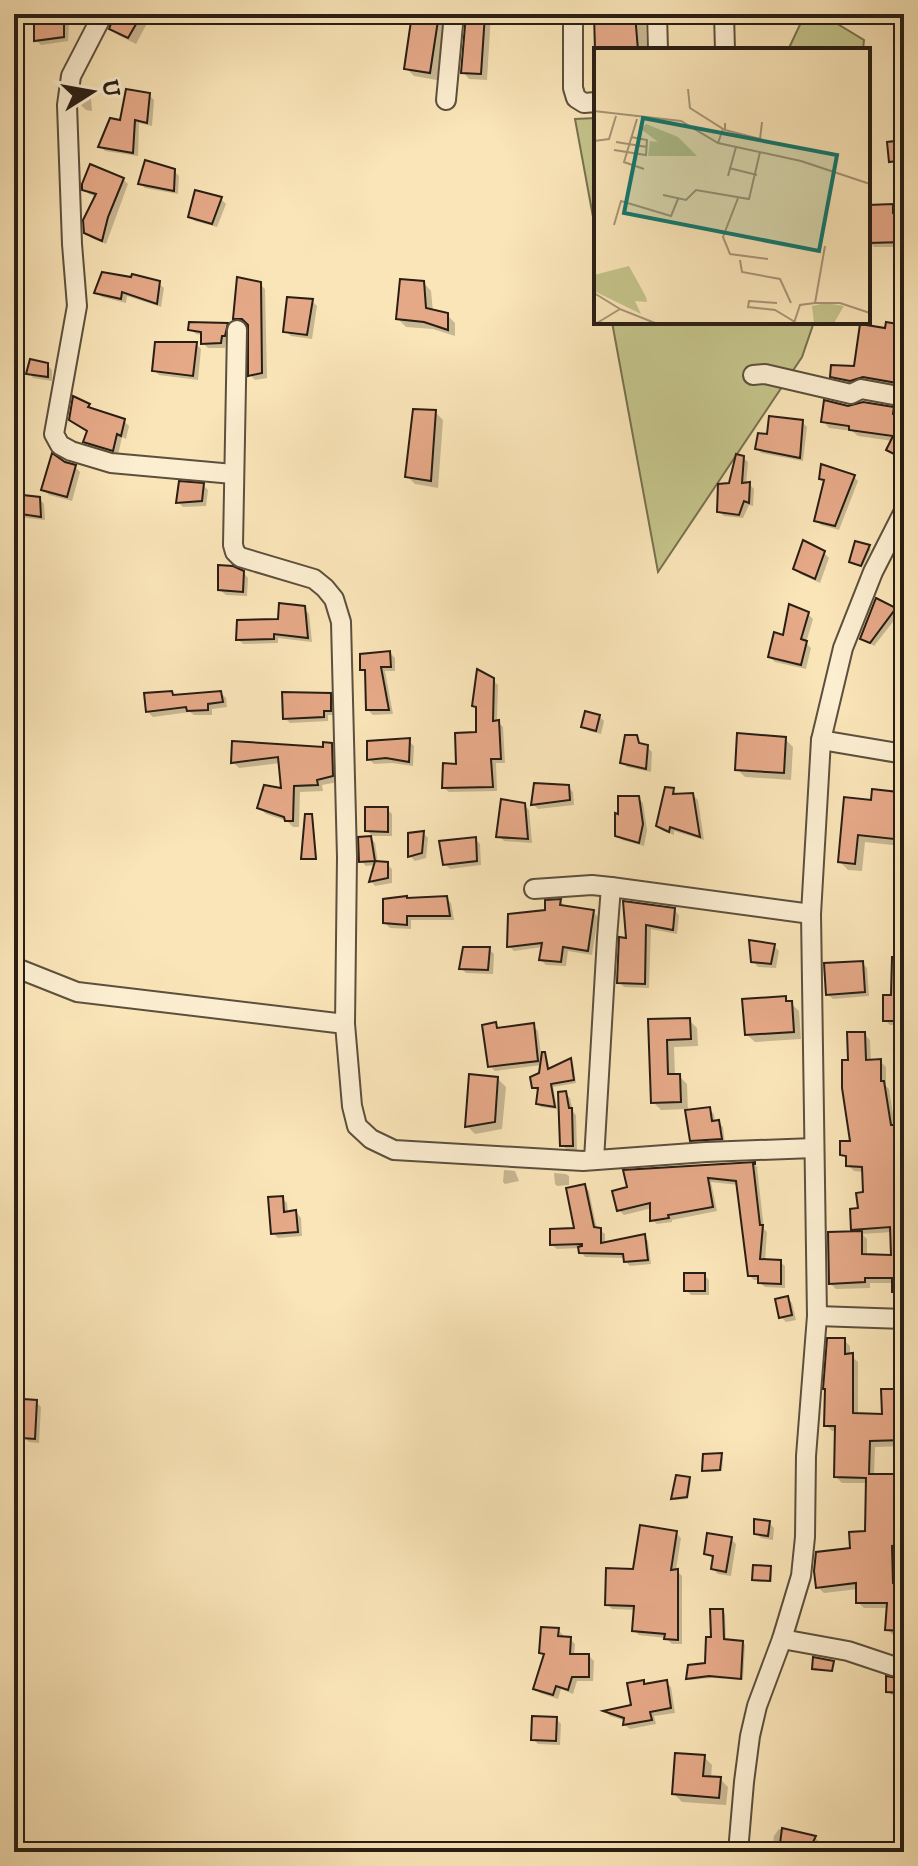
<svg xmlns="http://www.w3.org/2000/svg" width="918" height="1866" viewBox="0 0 918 1866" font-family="'IM FELL DW Pica',serif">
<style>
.green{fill:#c4c38a;stroke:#76704f;stroke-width:2}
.shadow{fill:#0003;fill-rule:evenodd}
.building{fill:#e6a988;stroke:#281e14;stroke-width:2}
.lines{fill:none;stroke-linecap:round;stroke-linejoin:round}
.street-casing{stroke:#5c503d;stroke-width:22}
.street{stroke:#fceed1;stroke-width:18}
.inset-road{fill:none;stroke:#a69576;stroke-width:2}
.view{fill:#0f766e;fill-opacity:0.15;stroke:#0f766e;stroke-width:4}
.inset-edge{fill:none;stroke:#281e14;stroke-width:4}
</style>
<rect width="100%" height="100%" fill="#fae5b8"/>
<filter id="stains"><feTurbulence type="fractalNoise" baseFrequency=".0025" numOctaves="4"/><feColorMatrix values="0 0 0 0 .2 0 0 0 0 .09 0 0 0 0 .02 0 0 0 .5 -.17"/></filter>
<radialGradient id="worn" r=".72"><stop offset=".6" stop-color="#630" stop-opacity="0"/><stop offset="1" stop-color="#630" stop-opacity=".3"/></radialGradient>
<!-- green -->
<g class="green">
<path d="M805,14h16l43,26 -1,10h-75z"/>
<path d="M596,118v115l-21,-114z"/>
<path d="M612,322h202l-12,35 -144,215z"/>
</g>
<!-- shadow -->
<g class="shadow">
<path d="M73,14h18l-4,9 -13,-3 -2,-2z"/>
<path d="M117,14h35l-16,30 -18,-9 -7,-6z"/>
<path d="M184,14h11l-5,7z"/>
<path d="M415,14h33l-11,66 -23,-4 -8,-8z"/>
<path d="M468,14h23l-4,66 -18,-1 -6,-7z"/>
<path d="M596,14h49l2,36h-50z"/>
<path d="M64,19l5,5 -1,17 -27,4 -5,-5z"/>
<path d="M86,92l5,6 1,13 -6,-1 -5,-5 2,-12z"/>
<path d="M149,95l5,5 -2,26 -13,-3 -1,33 -33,-5 -5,-5 21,-24z"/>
<path d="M904,142v23l-8,1 -5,-5z"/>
<path d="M174,171l5,5 -1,18 -33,-6 -5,-5z"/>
<path d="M123,179l5,5 -22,60 -15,-6 -5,-6 11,-35 -8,-3 -5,-5z"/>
<path d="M221,199l5,5 -9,23 -22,-6 -5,-5z"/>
<path d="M892,206l5,5v4l7,-1v33h-30l-5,-5z"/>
<path d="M133,280l25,3 6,5 -3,19 -34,-11 -1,7 -24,-6 -5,-4z"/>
<path d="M423,282l8,9 2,21 14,3 8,8v13l-22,-7 -27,-2 -8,-8z"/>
<path d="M260,284l5,5 2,89 -12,2 -5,-5v-51l-9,-1 -6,-5z"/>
<path d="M312,301l5,5 -5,33 -21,-3 -6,-5z"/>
<path d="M841,322h15l-1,4z"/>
<path d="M227,325l5,5 -2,10h-4l-1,8h-17l-5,-5v-8l-7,-1 -6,-5z"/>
<path d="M904,327v55l-3,-1v6l-32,-6 -14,4 -18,-4 -5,-5 23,-8 31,-37z"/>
<path d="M196,344l5,5 -3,31 -39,-5 -5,-5z"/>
<path d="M47,365l5,5v11l-19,-3 -4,-5z"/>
<path d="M74,399l15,6 6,6 29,10 5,5 -3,13 -4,-2 -4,18 -28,-9 -5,-4 4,-10 -18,-12z"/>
<path d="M848,408l45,1 6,7v3l5,3v39l-9,-5 -7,-6 5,-9 -35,-5 -6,-5 -23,-3 -6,-7z"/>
<path d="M435,412l8,8 -5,68 -23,-4 -8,-8z"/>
<path d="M802,422l5,5 -4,34 -42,-8 -4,-4 12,-13z"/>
<path d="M743,458l5,4 -2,23 3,-1 5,5 -1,17 -4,-1 -6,13 -19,-2 -5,-4z"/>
<path d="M64,463l11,4 5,5 -8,29 -23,-6 -5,-5z"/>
<path d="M854,477l4,4 -19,49 -18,-5 -4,-5 8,-38 -4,-4z"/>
<path d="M203,485l5,5 -2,16 -23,1 -5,-5z"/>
<path d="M39,499l5,5 1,16 -27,-3 -4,-4z"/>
<path d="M857,543l14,6 -8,17 -10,-3z"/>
<path d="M824,553l5,5 -9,25 -20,-9 -5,-5z"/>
<path d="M243,572l5,6 -1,18 -21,-1 -6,-5z"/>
<path d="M877,600l22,14 -25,32 -12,-8z"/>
<path d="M304,608l5,6 3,28 -34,-4v5l-35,1 -5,-5 42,-18z"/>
<path d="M808,614l5,5 -7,24 5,5 -5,21 -31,-7 -5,-5z"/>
<path d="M390,653l5,5v13h-10l8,43 -20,1 -5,-5 -1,-36 -5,-5z"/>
<path d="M493,680l5,5 -1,36 6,6 2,36h-9l1,28 -48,1 -5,-4 34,-54v-24l-4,-5z"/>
<path d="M172,693l3,4 46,-4 5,5 1,9 -15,2v6h-18l-4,-3 -37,5 -5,-5z"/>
<path d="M330,695l5,5v15h-7v6l-38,2 -5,-5z"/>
<path d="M599,716l5,5 -3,13 -12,-3 -5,-5z"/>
<path d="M636,737l6,9 5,1 5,5 -1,20 -24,-5 -5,-5z"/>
<path d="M785,739l8,8 -2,33 -46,-3 -8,-8z"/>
<path d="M409,741l5,5 -1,20 -21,-3 -18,1 -5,-5z"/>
<path d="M331,745l7,6v31l-16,3 1,6 -23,1 -1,35h-6l-6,-6 -21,-7 -6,-6 23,-17 -3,-28 -41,5 -6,-6 91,-13z"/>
<path d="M568,787l5,5 1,13 -36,4 -5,-5z"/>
<path d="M673,790l6,6 14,-1 5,5 6,40 -30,-9v4l-11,-4 -5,-5z"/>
<path d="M897,794l7,7 -3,45 -36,-4 -3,29 -14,-1 -8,-8 33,-60z"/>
<path d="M638,798l5,5 4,27 -3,16 -22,-6 -5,-5z"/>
<path d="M524,805l5,5 3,33 -28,-2 -5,-5z"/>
<path d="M387,809l5,5v22h-20l-5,-6z"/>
<path d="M311,816l2,2 4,42h-12l-2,-2z"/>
<path d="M423,833l5,5 -2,20 -11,3 -5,-5v-22z"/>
<path d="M370,838l5,5 3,20 9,1 5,5v14l-17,3 -4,-5 4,-16 -9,1 -5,-5z"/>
<path d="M475,839l5,5 1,21 -31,4 -5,-5z"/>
<path d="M446,898l5,5 3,17h-43v9l-21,-1 -5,-5z"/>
<path d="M560,901l5,5 28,6 5,5 -6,38 -24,-4 -2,15 -20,-1 -5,-5 2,-13 -29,4 -5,-5z"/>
<path d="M625,903l49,7 5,5 -2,19 -26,-5 -2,59 -25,-1 -5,-5 9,-42z"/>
<path d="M898,923h6v102h-14l-5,-5 8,-23 2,-53h3z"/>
<path d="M774,946l5,5 -3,17 -18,-1 -5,-6z"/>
<path d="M489,949l5,5 -1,20 -27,-1 -5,-5z"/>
<path d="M862,963l5,5 2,28 -36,3 -6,-5z"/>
<path d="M785,998l14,13 2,28 -46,3 -9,-8z"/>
<path d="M689,1020l8,8 1,18 -24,1 1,29h4l8,8 1,28 21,-3 5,5 1,8h3l5,5 2,17 -28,1 -5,-5 -5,-31 -26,1 -8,-8 -3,-81z"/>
<path d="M495,1024l6,6 32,-4 5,5 3,23h3l3,4 3,12 20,-9 3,3 3,19 -23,4 4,22 -16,-2 -3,-3 1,-12 -5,-5 7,-13 1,-9 -47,6 -5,-5z"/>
<path d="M864,1034l6,6 1,22 9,-1 6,6v19l3,3 6,38h9v156h-34v5l-34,1 -6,-6 28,-50 -5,-4 12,-35 -1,-22 -10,-1 -6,-6v-5l-6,-5 10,-11 -2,-82zM892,1232l1,25 -26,-1v-17l-5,-5z"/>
<path d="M498,1079l8,8 -4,42 -27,5 -8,-8z"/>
<path d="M565,1093l5,5 3,14 3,3 1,35h-10l-5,-5z"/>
<path d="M754,1164l4,4h-1l7,61 3,3 -2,29 15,1 5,4v22l-20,-1 -5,-4v-3h-6l-5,-5 -10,-90 -28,-3 6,29 -45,9v2l-15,2 -5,-4v-12l-28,7 -5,-5 10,-21 -4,-17z"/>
<path d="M504,1170l11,1 4,10 -14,3 -2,-2z"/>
<path d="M554,1173l12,1 3,2v9l-12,1 -2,-2z"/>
<path d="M584,1186l5,5 8,39h3l5,4v10l39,-8 4,5 3,23 -21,2 -4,-4v-4l-41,-1 -4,-5 -1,-4 -23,1 -5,-4 25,-15z"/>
<path d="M282,1198l5,5 1,10 8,-1 5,6 1,18 -24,2 -5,-5z"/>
<path d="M704,1275l5,5v15h-18l-5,-5z"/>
<path d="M787,1298l5,5 4,17 -10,2 -5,-5z"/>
<path d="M844,1340l6,6v9l8,7v54h26v-25h20v55l-29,1 -1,29h26l4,4v180l-7,-7 1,-17 -5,-1 -6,-6 2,-21h-25l-6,-6v-13l-34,4 -6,-6 49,-54 1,-50h-26l-6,-6 1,-46h-5l-6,-6z"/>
<path d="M14,1401l22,1 5,5 -2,36 -10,-1 -5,-5v-9l-6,-1 -4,-3z"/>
<path d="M721,1455l2,2 -1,14 -16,1 -2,-2z"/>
<path d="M677,1477l14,4 -3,18 -13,1 -2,-1z"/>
<path d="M769,1523l5,5 -1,12 -12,-2 -5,-5z"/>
<path d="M676,1533l5,5 -5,32 6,6v68h-10l-6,-6 -27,-3 -5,-5 2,-20 -24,-1 -5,-5 28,-33z"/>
<path d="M731,1539l5,5 -5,32 -13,-2 -5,-5 2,-10 -9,-5z"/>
<path d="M770,1568l2,2v12l-16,-1 -2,-2z"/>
<path d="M722,1611l3,3 1,27 16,1 3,3 -2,35 -31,-2 -22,2 -2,-2 19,-14z"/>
<path d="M558,1630l5,5v4h7l5,5 -1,12h15l5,5 -1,20h-16l-4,13 -12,-5 -3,10 -18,-6 -5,-5 10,-31 -4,-5z"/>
<path d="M904,1681v15l-12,-1 -4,-4z"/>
<path d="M643,1682l4,3 19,-3 5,5 4,26 -21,3 2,8 -26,5 -5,-4 1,-4 -16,-5 -3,-3 27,-6z"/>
<path d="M556,1719l5,5 -1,21 -22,-1 -5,-5z"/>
<path d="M704,1757l8,8 -1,13 9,1 8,8 -2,18 -44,-3 -8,-8z"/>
<path d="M779,1829l36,9 5,4 -5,10h-43l2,-16z"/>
</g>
<!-- building -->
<g class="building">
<path d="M115,14h16l8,5 -11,19 -19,-9z"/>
<path d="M412,14h27l-9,59 -26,-4z"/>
<path d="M466,14h19l-4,60 -20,-1z"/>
<path d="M594,14h41l3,36h-43z"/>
<path d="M34,17h30v20l-30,4z"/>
<path d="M126,89l24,4 -3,30 -12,-3 -2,33 -35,-6 12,-29 10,2z"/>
<path d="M904,140v20l-15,2 -2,-20z"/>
<path d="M145,160l30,9 -1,22 -36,-7z"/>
<path d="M90,164l34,14 -16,39 -6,24 -18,-8 -1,-13 13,-26 -14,-4v-6z"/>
<path d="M195,190l27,7 -10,27 -24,-7z"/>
<path d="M893,204v9l11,-1v30l-36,1v-38z"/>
<path d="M102,272l29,5 1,-3 28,7 -3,23 -35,-12 -1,7 -27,-6z"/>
<path d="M237,277l24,5 1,91 -14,3v-51l-6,-6h-9z"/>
<path d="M400,279l24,2 2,27 22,5v17l-24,-8 -28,-3z"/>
<path d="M287,297l26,2 -6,36 -24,-3z"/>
<path d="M189,322l39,1 -3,13h-3l-1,7 -20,1v-12l-13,-2z"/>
<path d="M886,322l18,3v16l-3,15h3v24l-6,-2 -1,5 -34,-6 -13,4 -20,-4 1,-12 23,1 6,-42 25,4z"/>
<path d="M155,342h42l-4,34 -41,-5z"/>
<path d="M30,359l18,4v14l-22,-3z"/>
<path d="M73,396l17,8 -2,3 37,12 -4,17 -4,-2 -4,17 -30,-9 4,-11 -18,-11z"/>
<path d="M824,400l24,6 15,-4 31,5 -1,7 8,4 3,-7v48l-18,-9 7,-14 -44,-6v-4l-28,-4z"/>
<path d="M413,409l23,1 -5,71 -26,-4z"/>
<path d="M769,416l34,4 -3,38 -45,-9 3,-16 9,1z"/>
<path d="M52,453l13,9 11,3 -9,32 -26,-7z"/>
<path d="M736,454l8,2 -2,27 8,-1 -1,21 -5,-2 -5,14 -22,-3 1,-28 11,-1z"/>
<path d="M821,464l34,11 -20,51 -21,-5 10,-41 -5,-1z"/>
<path d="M179,481l25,2 -2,18 -26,2z"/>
<path d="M14,494l26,3 1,20 -27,-4z"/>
<path d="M803,540l22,11 -10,28 -22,-10z"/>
<path d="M855,541l15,4 -9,21 -12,-4z"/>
<path d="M218,565l15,1 11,5 -1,21 -25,-2z"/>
<path d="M876,598l20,10 -26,35 -10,-4z"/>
<path d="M279,603l26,3 3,32 -34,-4v5l-38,1 1,-20 41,-1z"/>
<path d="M789,604l20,8 -8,27 6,2 -6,24 -33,-8 6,-25 9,3z"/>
<path d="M390,651l1,16h-10l8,43h-23l-1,-40h-5v-16z"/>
<path d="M477,669l17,9 -1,43 6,-1 2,39h-10l2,28 -51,1 1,-25 13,1 -1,-31 21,-1v-25l-4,-1z"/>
<path d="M172,691l1,4 48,-4 2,11 -15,2v6l-21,1 -1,-4 -40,5 -2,-19z"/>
<path d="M282,692l49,1v18h-7v6l-41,2z"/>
<path d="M585,711l15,4 -4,16 -15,-4z"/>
<path d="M737,733l49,4 -2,36 -49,-3z"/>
<path d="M625,735h12l2,8 9,2 -2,24 -26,-6z"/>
<path d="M410,738l-1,24 -23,-4 -19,2v-19z"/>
<path d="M232,741l91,6v-5l9,1 1,33 -16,4 1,5 -24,1 -1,35h-8l-1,-4 -27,-9 7,-23 17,3 -3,-31 -47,6z"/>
<path d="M534,783l35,2 1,15 -39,5z"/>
<path d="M665,787l9,1 -1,6 20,-1 7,44 -30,-10 -1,5 -13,-6z"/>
<path d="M872,789l26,3 -4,47 -36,-4 -3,29 -17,-2 6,-65 27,3z"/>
<path d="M618,796h21l4,28 -4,19 -24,-7v-23l3,1z"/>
<path d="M501,799l24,4 3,36 -32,-2z"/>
<path d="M365,807h23v25l-23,-1z"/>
<path d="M305,814h7l4,45h-15z"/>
<path d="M424,831l-2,22 -14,4v-24z"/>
<path d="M371,836l4,25 -16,1 -1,-25z"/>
<path d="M476,837l1,24 -34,4 -4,-24z"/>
<path d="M375,861l13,1v16l-19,4z"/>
<path d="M407,896v2l40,-2 3,20h-43v9l-24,-2v-24z"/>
<path d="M561,899l-1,6 34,5 -6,41 -25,-4 -2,15 -22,-2 3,-17 -35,4 1,-33 37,-4v-10z"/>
<path d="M623,901l52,7 -2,22 -27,-5 -1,59 -28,-1 2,-46 7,1z"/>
<path d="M749,940l26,4 -4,20 -20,-2z"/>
<path d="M463,947h27l-2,23 -29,-1z"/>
<path d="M892,957h12v64h-21v-26h8z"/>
<path d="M863,961l2,31 -39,3 -2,-32z"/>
<path d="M786,996v5h6l2,31 -49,3 -3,-36z"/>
<path d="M690,1018l1,21 -24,1 1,34h12l1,28 -30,1 -3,-84z"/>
<path d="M496,1022l1,6 37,-5 4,38 -50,6 -6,-42z"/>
<path d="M847,1032h18l1,28 15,-1v22h3l7,44h13v167h-12v-14h-27v4l-36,2 -1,-52 34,-1v23l29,1 -1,-28 -39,3 -1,-21 8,-1 -2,-15 7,-1 -1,-25 -16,-1v-10l-6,-1v-14h10l-8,-53v-28h6z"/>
<path d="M542,1052h3l3,17 23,-11 3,22 -23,4 4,23 -19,-3 2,-16h-6l-2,-11 9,-4z"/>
<path d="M469,1074l29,3 -3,45 -30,5z"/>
<path d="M566,1091l3,17h3l1,38h-13l-2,-54z"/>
<path d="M710,1107l2,14 7,-1 3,19 -32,2 -5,-31z"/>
<path d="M755,1162v2h-2l7,61h3l-3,34 21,1v24l-23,-1v-7h-10l-12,-95 -28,-3 5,29 -45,8 1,3 -19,3v-18l-33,8 -5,-20 15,-4 -4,-17z"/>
<path d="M585,1184l9,43 7,1v15l44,-9 3,26 -24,2 -1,-8 -44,-1 -1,-6 4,-1v-2l-32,1v-16l24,-1 -8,-40z"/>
<path d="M283,1196l1,16 12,-2 2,22 -27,2 -3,-37z"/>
<rect x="684" y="1273" width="21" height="18"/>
<path d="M788,1296l4,19 -13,3 -4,-19z"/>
<path d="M827,1338h18v16l8,-1v60l29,1 -1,-25h16l1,20h6v31l-34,1 -1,33h32l-1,50h4v21l-12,1 1,37h11v48l-19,-1 2,-27h-31v-20l-40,5 -2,-17 2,-19 34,-4 -1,-16 16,-1 1,-53 -32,-1 1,-51h-11l1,-37h-2z"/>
<path d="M23,1399l14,1 -2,39 -13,-1z"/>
<path d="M722,1453l-2,17 -18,1 1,-17z"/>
<path d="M676,1475l14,2 -3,20 -16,2z"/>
<path d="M754,1519l16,2 -2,15 -14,-2z"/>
<path d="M640,1525l37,6 -6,39 7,-1v71l-14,-1 1,-5 -33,-3 2,-25 -29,-1 1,-37 27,1z"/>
<path d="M707,1533l25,4 -6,35 -15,-3 2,-13 -9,-2z"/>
<path d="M753,1565l18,1 -1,15 -18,-1z"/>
<path d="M710,1609h13l1,30 19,2 -2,38 -32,-3 -23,3 2,-14 17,-2 1,-26h5z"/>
<path d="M541,1627l18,1 -1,8 13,1 -1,17h19v23h-17l-4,13 -12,-4 -3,9 -20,-6 11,-35 -5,-1z"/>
<path d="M813,1657l21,4 -2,10 -20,-2z"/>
<path d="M886,1676l18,3v14l-18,-1z"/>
<path d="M644,1680v4l23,-4 4,28 -21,4 2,8 -29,5 1,-7 -21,-7 28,-6 -4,-22z"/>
<path d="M532,1716l25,1 -1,24 -25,-1z"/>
<path d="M675,1753l30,2 -2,21 18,1 -2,21 -47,-4z"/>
<path d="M782,1828l34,8 -8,16h-29z"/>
</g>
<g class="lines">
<defs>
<g id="street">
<path d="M103,14l-32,62 -4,29 5,139 5,62 -23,128 6,11 11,6 40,12 122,11"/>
<path d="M573,14v74l3,10 8,5 12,-1"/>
<path d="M657,14l1,36"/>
<path d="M724,14l1,36"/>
<path d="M446,100l8,-86"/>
<path d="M237,330l-4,215 2,7 5,5 74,22 11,9 9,11 7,23 6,235 -2,167 7,82 5,20 14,13 23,11 189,11 123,-9 108,-4"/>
<path d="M753,375l12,-1 86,20 10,-5 43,8"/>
<path d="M821,740l83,14"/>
<path d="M534,889l58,-4 19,2 200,27"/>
<path d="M14,967l63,25 268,32"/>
<path d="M594,1160l13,-222 4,-51"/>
<path d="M817,1316l87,3"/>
<path d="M782,1639l66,12 45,15 11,1"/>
<path d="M738,1852l6,-70 6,-46 7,-30 25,-67 19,-63 4,-39 1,-81 11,-140 -6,-402 10,-174 22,-92 30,-76 31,-61"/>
</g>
</defs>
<!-- street casing -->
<use href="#street" class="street-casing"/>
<!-- street -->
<use href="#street" class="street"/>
</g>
<!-- overview -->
<g transform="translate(594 48)">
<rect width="276" height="276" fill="#fae5b8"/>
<path d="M52,76l32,13 19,19h-49l2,-15 8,1 -17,-13zM35,218l17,31 1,5 -12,-1 6,13 -47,-23v-16zM232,255l18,3 -10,17h-20l-2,-17z" fill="#c4c38a"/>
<path class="inset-road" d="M94,41l2,19 33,21 -5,14M0,63l87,10 37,22 83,18 69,23M43,71l-13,43 20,7M131,75v7l35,9 2,-17M0,93l15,-2 7,-23M22,94l31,5M20,102l32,5 1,-15 -16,-3M135,120l28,7M134,128l8,-29M69,147l23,5 10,-10 53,9 11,-47M144,150l-15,39 7,17 38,5M20,177l7,-24 50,15 7,-17M231,198l-10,57h25l30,10M146,212l2,12 38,7 11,24M0,245l26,16M183,255l-28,-2 -1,6 27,3 20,12M3,275l23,-14 35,14M200,275l6,-18 15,-2"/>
<path class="view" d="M49,70l194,37 -18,96 -195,-38z"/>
<rect width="276" height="276" class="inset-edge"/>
</g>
<!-- margin -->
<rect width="918" height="1866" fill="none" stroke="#fae5b8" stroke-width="48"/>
<rect x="16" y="16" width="886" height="1834" fill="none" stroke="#281e14" stroke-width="4"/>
<rect x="24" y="24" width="870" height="1818" fill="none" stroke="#281e14" stroke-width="2"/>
<!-- north arrow -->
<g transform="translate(92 92) rotate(79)" stroke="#fceed1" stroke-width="6" paint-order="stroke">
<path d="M0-6L14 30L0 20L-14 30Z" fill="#281e14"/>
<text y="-12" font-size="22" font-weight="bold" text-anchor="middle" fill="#281e14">U</text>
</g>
<rect width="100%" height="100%" filter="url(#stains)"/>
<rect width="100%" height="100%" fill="url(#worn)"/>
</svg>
